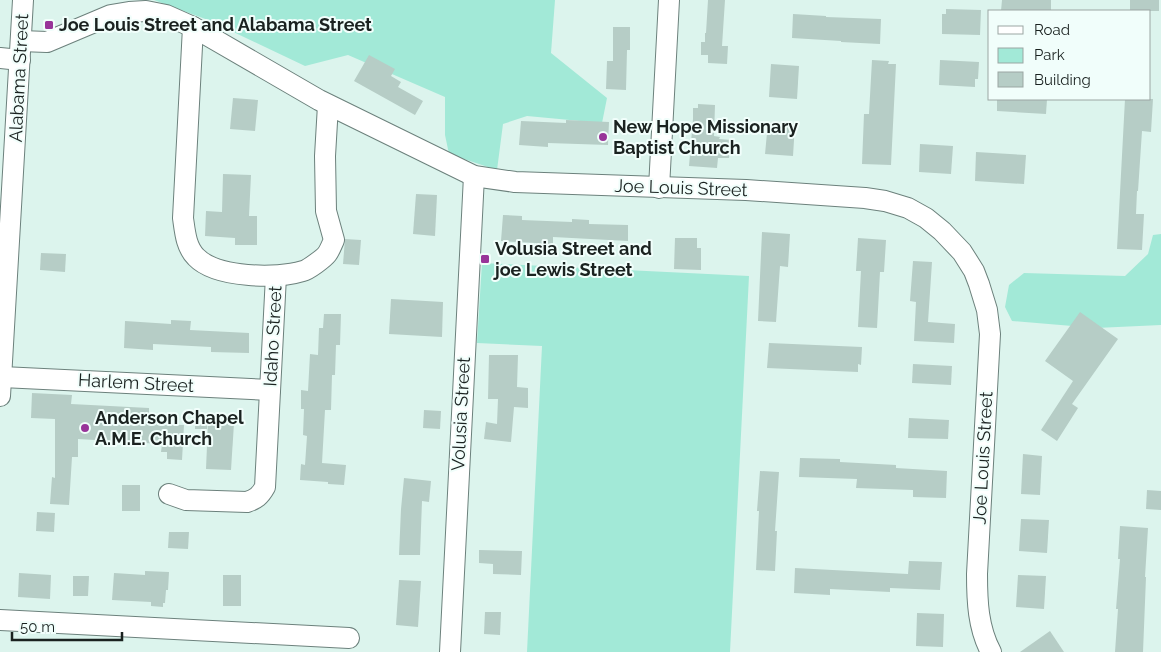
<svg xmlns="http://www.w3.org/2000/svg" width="1161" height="652" viewBox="0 0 1161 652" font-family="Raleway,sans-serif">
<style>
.green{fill:#a2e9d7}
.building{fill:#b6cdc6}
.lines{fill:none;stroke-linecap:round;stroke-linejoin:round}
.minor-casing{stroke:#6c817c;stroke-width:22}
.minor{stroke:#fff;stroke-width:20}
.poi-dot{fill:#983499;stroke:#f1fefb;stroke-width:2}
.labels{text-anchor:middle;stroke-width:4;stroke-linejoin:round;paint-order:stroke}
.poi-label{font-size:18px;font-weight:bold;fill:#1a2220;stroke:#f1fefb;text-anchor:start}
.street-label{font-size:18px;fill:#1a2220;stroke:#f1fefb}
</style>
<rect width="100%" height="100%" fill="#dcf4ed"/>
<!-- green -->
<g class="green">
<path d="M154,0h401l-4,53 56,45 -5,25 -75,-7 -24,8 -6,46 -48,-16 -4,-19v-38l-97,-42 -43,11 -97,-46z"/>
<path d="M1161,234v91l-65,3 -84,-7 -7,-14 4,-22 15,-12 101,3 23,-22 5,-19z"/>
<path d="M482,263l267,13 -19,376h-203l15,-306 -65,-3z"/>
</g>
<!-- building -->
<g class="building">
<path d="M708,0h17l-3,46h6l-1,18 -19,-1v-8h-7v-13h4v-9h1z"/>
<path d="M1002,0h49v11h-50z"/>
<rect x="1130" y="0" width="29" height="11"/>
<path d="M946,9l35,1 -1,25 -38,-1v-20h4z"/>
<path d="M793,14l33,2v1l55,2 -1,25 -39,-2v-1l-49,-3z"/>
<path d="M613,27h17v23h-3l-1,40 -20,-1 1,-28h6z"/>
<path d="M369,55l26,14 -4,7 10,6 -3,5 25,14 -8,14 -61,-34z"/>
<path d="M872,60l17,1 -1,3h8l-5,101 -29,-1 2,-50h5z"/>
<path d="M940,60l39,2 -1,17h-3v8l-36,-2z"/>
<path d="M771,64l28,2 -2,33 -28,-2z"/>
<path d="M233,98l25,2 -3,31 -25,-2z"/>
<path d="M997,99h50l-1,15 -49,-3z"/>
<path d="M1125,99h28l-2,33 -9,-1 -4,60h-1l-1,23h8l-2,36 -25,-1z"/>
<path d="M698,104l17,1 -1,31 6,1 -1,2 12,1 -2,18h-11l-1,10 -28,-2 4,-47v-11h5z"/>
<path d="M566,120l43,2 -1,23 -60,-2v4l-29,-2 2,-24 45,2z"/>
<path d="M768,122l27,1 -2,33 -28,-2z"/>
<path d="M920,144l33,2 -2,28 -32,-2z"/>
<path d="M976,152l50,3 -2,29 -49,-3z"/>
<path d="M223,174l28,1 -2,41h8v29h-22v-7l-30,-2 1,-25 16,1z"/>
<path d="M416,194l21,1 -2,41 -22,-2z"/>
<path d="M503,215l19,1v4l50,2v-3l17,1v4l39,1v16l-75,-4v8l-17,-1v-1l-35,-2z"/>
<path d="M762,232l28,2 -2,33 -8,-1 -4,56 -18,-1z"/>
<path d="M675,238h22v10h4v22l-27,-1z"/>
<path d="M858,238l28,2 -2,32h-4l-3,56 -19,-1 3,-56h-5z"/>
<path d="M345,239l16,1 -2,25 -16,-1z"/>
<path d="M41,253l25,1 -1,18 -25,-2z"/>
<path d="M913,261l19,1 -4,60 27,2 -1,19 -40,-2 2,-39 -6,-1z"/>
<path d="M391,299l52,3 -1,35 -53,-3z"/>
<path d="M1080,312l38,27 -46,65 6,4 -21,33 -16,-11 32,-49 -28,-20z"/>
<path d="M324,314h17l-1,31h-4l-1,30h-3l-1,35h-6l-3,53 24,2 -2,20 -16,-1v-2l-28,-2 1,-16 4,1 2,-29 -4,-1 1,-26h-3v-19l7,1 2,-37 8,1 1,-27h4z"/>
<path d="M171,320l20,1 -1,9 59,3v20l-38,-1v-5l-58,-3v6l-29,-2 1,-27 46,3z"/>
<path d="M769,343l93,4 -1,18 -3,-1v8l-91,-4z"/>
<path d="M489,355h29l-1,32 11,1v20l-14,-1 -3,35 -27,-3 2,-17 11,2 1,-25h-10z"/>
<path d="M913,364l39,2 -1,19 -39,-2z"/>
<path d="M32,393l40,2 -1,9 78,4v16l35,1 -2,35 -15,-1v-7h-6l1,-8 -84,-5v18h-6l-3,48 -19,-1 2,-27 3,1v-59l-24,-1z"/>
<path d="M424,410l17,1 -1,18 -17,-1z"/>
<path d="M195,415h13l-1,14h-12z"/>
<path d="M909,418l40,2 -1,19 -40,-1z"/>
<path d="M208,422l26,1 -3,47 -25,-1z"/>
<path d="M1023,454l19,2 -2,39 -19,-1z"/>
<path d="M800,458l40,1v3l56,3v3l51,3 -1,27 -33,-1v-7l-57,-2 1,-9 -58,-2z"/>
<path d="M760,471l19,1 -4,59h2l-2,40 -19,-1 3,-59h-2z"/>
<path d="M404,478l27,3 -2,21 -7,-1 -2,54h-21l2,-46z"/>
<rect x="122" y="485" width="18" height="26"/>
<path d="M1147,490l14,1v19l-15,-1z"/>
<path d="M37,512l18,1 -1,19 -18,-1z"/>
<path d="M1021,519l28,1 -2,33 -28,-2z"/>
<path d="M1120,526l28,2 -3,49h1l-3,75h-28l3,-43h-2l4,-50h-2z"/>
<path d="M169,532h20l-1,17 -20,-1z"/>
<path d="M479,550l43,1 -1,24 -28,-1v-10l-14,-1z"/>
<path d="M909,561l33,1 -2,28 -50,-2v4l-60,-3v6l-36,-2 1,-25 113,6z"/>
<path d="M145,571l24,1 -1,18h-2l-1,13h-2v4l-12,-1v-4l-39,-2 2,-27 31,2z"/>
<path d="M19,573l32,2 -1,24 -32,-2z"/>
<rect x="223" y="575" width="18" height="31"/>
<path d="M1018,575l28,1 -2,33 -28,-2z"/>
<path d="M73,576h16l-1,20h-15z"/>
<path d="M399,580l22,1 -3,46 -22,-2z"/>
<path d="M485,612h16l-1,23 -16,-1z"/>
<path d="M917,613l27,1 -1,33 -27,-1z"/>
<path d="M1050,631l14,21h-44z"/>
</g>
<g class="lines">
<defs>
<g id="minor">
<path d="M193,27l-10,191c2,14 3,29 13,39 20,21 81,22 107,14 5,-1 21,-13 24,-17 3,-4 5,-10 7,-14l-8,-29 -1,-55 3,-51"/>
<path d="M21,41l26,1 64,-27 18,-3 17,-1 20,4 27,12 126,73 155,76 41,6 231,8 119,8 20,3 23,7 18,10 16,13 20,21 12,19 5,13 8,26 3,24 -13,240c0,27 1,54 14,78"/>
<path d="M0,58l20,2"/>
<path d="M659,188l10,-188"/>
<path d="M2,377l268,13"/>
<path d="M0,396l23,-396"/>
<path d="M169,494l17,6 61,2c9,-3 13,-6 18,-15l11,-211"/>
<path d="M0,620l349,18"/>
<path d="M450,652l24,-476"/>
</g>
</defs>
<!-- minor casing -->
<use href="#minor" class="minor-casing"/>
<!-- minor -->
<use href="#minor" class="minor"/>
</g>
<!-- markers -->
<g class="poi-dot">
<rect x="44" y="20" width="10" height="10" rx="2.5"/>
<circle cx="603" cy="137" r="5"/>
<rect x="480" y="254" width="10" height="10" rx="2.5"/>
<circle cx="85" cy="428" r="5"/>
</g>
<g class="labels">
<!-- poi labels -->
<g class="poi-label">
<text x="59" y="31">Joe Louis Street and Alabama Street</text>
<text x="613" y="133">New Hope Missionary<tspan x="613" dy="21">Baptist Church</tspan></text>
<text x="495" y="255">Volusia Street and<tspan x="495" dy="21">joe Lewis Street</tspan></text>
<text x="95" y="424">Anderson Chapel<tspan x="95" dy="21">A.M.E. Church</tspan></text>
</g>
<!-- street labels -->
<g class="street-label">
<text transform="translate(19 78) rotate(-87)" y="6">Alabama Street</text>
<text transform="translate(681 188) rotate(2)" y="6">Joe Louis Street</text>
<text transform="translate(273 336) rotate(-87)" y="6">Idaho Street</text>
<text transform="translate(136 383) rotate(3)" y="6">Harlem Street</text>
<text transform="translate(461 414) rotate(-87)" y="6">Volusia Street</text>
<text transform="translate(983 458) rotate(-87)" y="6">Joe Louis Street</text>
</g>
</g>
<!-- legend -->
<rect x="988" y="10" width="162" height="90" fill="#f1fefb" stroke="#9ba6a3"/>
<rect x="998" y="26" width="25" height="8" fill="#ffffff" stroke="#9ba6a3"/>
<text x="1034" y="35" font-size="15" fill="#1a2220">Road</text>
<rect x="998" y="48" width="25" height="15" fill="#a2e9d7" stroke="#9ba6a3"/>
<text x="1034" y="60" font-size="15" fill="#1a2220">Park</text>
<rect x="998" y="72" width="25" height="15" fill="#b6cdc6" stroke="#9ba6a3"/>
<text x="1034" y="85" font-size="15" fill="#1a2220">Building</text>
<!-- scale -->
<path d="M12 632v8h110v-8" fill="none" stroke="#1a2220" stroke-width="2.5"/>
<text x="20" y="632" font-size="15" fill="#1a2220" stroke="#f1fefb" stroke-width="4" paint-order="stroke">50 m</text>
</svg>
